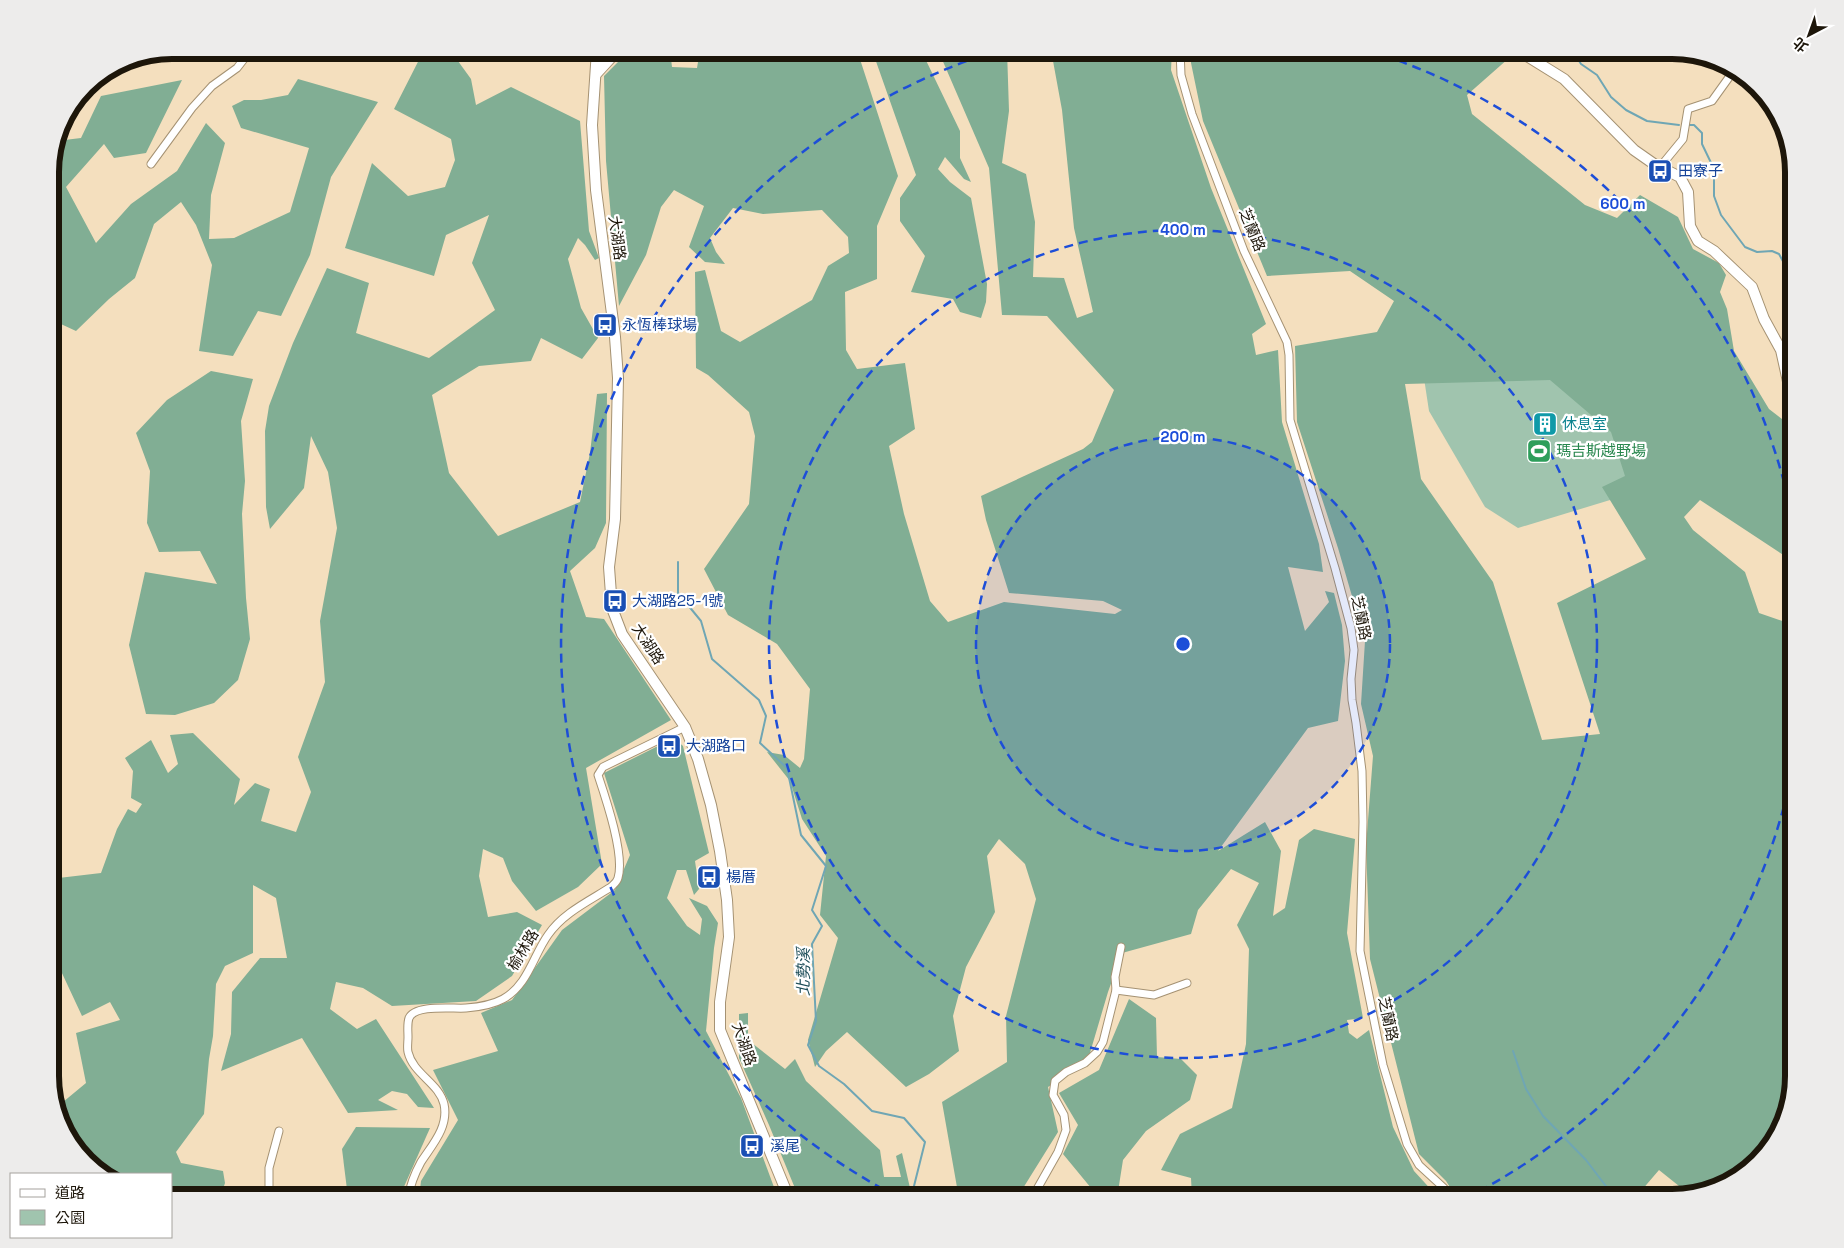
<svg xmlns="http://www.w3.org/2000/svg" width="1844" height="1248" viewBox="0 0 1844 1248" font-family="'Space Grotesk','Noto Sans TC',sans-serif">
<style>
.green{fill:#a0c4ae}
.forest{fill:#81ae94;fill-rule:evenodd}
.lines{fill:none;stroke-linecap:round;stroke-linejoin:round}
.stream{stroke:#6fa6b4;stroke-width:2}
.street-casing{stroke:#a59273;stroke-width:9}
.secondary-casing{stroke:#a59273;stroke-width:12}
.street{stroke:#fff;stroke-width:7}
.secondary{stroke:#fff;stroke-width:10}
.ring{fill:none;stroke:#1d4ed8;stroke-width:2.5;stroke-dasharray:9 6}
.labels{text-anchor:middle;stroke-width:4.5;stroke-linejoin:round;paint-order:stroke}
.transit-label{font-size:15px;fill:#164399;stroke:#fff;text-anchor:start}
.street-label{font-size:15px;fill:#1d160a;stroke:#fff}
.culture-label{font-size:15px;fill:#0d838f;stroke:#fff;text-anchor:start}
.leisure-label{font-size:15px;fill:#27864d;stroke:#fff;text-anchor:start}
.water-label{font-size:16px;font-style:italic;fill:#1e4e59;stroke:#fff}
.rim{fill:none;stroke:#1d160a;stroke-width:6}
.centre{fill:#1d4ed8;stroke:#fff;stroke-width:2.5}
.ring-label{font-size:15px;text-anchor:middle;font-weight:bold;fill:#1d4ed8;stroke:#fff;stroke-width:4.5;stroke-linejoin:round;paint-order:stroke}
</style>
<rect width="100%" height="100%" fill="#f4dfbe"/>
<!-- green -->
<path class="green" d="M1422,365l172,12 49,113 -125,38 -33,-21 -56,-96z"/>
<!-- forest -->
<g class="forest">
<path d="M424,50h26l21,29 5,26 35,-18 69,34 9,110 10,27 -4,2 -10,-15 -7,-7 -10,21 13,49 17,30 -16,21 -41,-21 -10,23 -52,5 -47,29 17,78 49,63 82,-34 10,-49 7,-59 10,-1 -1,130 -11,25 -25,23 16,46 18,2 67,101 -85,48 16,96 -24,23 -42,24 -24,-30 -9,-23 -20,-9 -4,27 9,41 29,-5 25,13 -30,51 -36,25 -84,5 -29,-18 -27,-6 -6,27 27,20 19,-10 58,89 -16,-1 -11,-13 -15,-3 -14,9 20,10 -50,3 -46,-75 -81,33 10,-37 1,-42 28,-34h27l-11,-60 -23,-13v68l-28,13 -9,18 -3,52 -4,23 -5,55 -28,38 5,11 42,8 2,12 -5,15h-21l-28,-9v-15h-70l-35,-37 -9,-30 29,-24 -10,-50 44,-13 -10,-18 -28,14 -28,-60 -4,-1v-76l51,-6 16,-44 11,-20 8,4 6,-9 -11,-6 2,-27 -8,-13 26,-18 17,33 10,-9 -8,-29 23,-2 47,46 -6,26 21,-22 15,6 -9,32 35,11 15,-40 -13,-35 27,-75 -5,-61 17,-93 -9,-56 -17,-36 -7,52 -34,41 -4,-22 -1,-76 4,-25 24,-63 34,-75 42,15 -13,50 73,25 66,-48 -23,-47 17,-48 -43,20 -12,41 -89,-28 27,-85 36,33 37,-9 10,-27 -4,-21 -57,-30z"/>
<path d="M630,50h40l2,17 25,1 3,-18h157l41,126 -21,50v53l-32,13 1,58 11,19 48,-6 10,66 -26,17 15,68 26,87 18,21 56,-20 111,12 7,-4 -19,-9 -94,-8 -23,-73 -5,-24 102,-47 9,-7 22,-52 -67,-74 -45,-1 -13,-147 -51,-118h69l2,61 -7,52 24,11 9,48 -2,55 31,1 13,40 16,-6 -19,-84 -12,-118 -11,-60h121l-1,20 40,118 55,136 -14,10 4,21 22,-5 4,72 37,122 4,28 -35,-5 17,64 24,-29 -4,-11 9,2 8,32 3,36 -7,60 -30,7 -90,123 47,-29 16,29 -8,65 12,-8 14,-68 15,-11 41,10 -8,94 16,85 -16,2 2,13 8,6 12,-9 24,97 21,44 22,24 -6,3h-238l-1,-20 -30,-8 19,-36 52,-26 14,-64 3,-95 -12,-24 22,-42 -28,-14 -33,41 -7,24 -69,19 -14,39 -21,71 -39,24 10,45 -38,61 -1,5h-58l-3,-5 -16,-91 65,-40 -1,-46 30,-117 -11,-35 -26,-25 -12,17 8,56 -29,55 -13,49 6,35 -30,23 -23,13 -59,-55 -21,19 -11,16 -7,-27 30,-102 -18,-23 6,-59 -24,-37 -12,-38 -23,-29 17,3 16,13 4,-9 6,-70 -33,-45 -49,-29 -24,-46 45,-65 6,-68 -6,-24 -41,-37 -12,-7 -1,-96 10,-2 16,61 19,11 72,-42 16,-34 21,-13 -1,-16 -26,-27 -59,4 -30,-6 -23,30 6,14 9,12 -20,-2 -16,-15 15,-41 -30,-16 -13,17 -15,48 -27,51 -13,-145 -2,-85z"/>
<path d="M872,50h49l39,81v27l11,24 -7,-3 -19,-22 -7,12 12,13 21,16 16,86 -1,18 -5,16 -21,-6 -7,-13 -42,-7 14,-36 -25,-35v-23l16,-23z"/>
<path d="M1191,50h310l8,8 -42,37 5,19 113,91 32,13 23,-23 38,22 15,32 26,14 7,12 -6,17 7,17 7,42 35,58 17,13 8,2v138l-94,-62 -16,17 9,13 52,42 14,41 35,12v451l-21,68 -40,38 -44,12 -30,-24 -24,28h-178l-11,-17 -27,-27 -49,-195 -4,-113 7,-90 -12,-52 4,-63 -27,-93 -41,-126 -2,-76 82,-14 17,-31 -44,-30 -83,5 -64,-155 -12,-58zM1550,380l61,52 14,44 -23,11 44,72 -89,44 43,131 -58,6 -49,-158 -72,-103 -16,-95z"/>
<path d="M298,79l80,23 -47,75 -21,78 -29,61 -23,-5 -25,45 -34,-5 13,-86 -16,-40 -15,-23 -27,22 -19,54 -26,21 -33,32 -26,-12v-4l9,-9 -9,-18v-124l6,-23 25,-3 20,-42 81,-16 -36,73 -32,5 -10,-14 -38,43 30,56 35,-39 46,-33 29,-48 19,20 -14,52 -2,44 25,-1 56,-26 19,-64 -68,-20 -9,-22 12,-6h17l27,-5z"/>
<path d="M211,371l42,8 -12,42 4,60 -3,33 4,84 4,41 -12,41 -24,23 -39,12 -29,-1 -17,-69 16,-73 72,12 -17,-33 -41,1 -12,-29 3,-52 -14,-38 31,-33z"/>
<path d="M674,738l9,8 26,107 -14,8 4,28 -5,6 -8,-25h-9l-10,28 20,28 13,9 2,-16 -13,-21 18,8 11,17 -4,25 -8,83 35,67 37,100h-359l2,-17 37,-61 -25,-50 65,-19 -17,-38 31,-13 50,-70 53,-40 15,-35 -26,-82z"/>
<path d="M1129,999l27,19 1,39 24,2 16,16 -7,25 -44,31 -23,29 -6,38h-22l1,-4 -33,-40 15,-29 -19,-32 40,-23z"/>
<path d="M748,1013v27l37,29 10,-10 11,22 74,69 4,27h17l-5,-21 6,-3 8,35 -12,10h-99l-30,-73 -30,-67v-44z"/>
<path d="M356,1127l74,1 -31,70h-51l-6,-49z"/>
</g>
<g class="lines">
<!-- stream -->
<g class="stream">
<path d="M1572,50l9,14 16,11 14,22 15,13 21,11 32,4"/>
<path d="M1687,125h7l8,8v11l12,25v27l7,19 24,32 12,5 15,-1 7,3 6,11 9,-3"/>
<path d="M678,562v31l23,28 11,38 47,41 7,16 -6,27 27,25 14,67 25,31 -14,44 10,16 -10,18 4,77 -8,24 11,21 25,18 28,27 32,7 21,24 -11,44 5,12"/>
<path d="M1513,1051l13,38 17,27 43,44 29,38"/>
</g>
<defs>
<g id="street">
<path d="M1180,50l1,25 11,39 52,137 43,91 2,13 1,65 45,148 16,60 3,22 -3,29 1,21 4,23 6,48 1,51 -3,129 23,114 24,79 12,21 25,23 3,10"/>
<path d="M151,164l41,-56 20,-22 25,-18 14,-18"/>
<path d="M1660,167l23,-28 5,-30 24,-8 23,-32"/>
<path d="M1116,990l38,5 33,-12"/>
<path d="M269,1198v-30l10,-37"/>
<path d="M408,1198c2,-12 7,-25 13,-36 11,-17 28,-35 23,-58 -5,-21 -31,-30 -36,-52 -1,-4 0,-10 0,-15 0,-6 -1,-13 1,-19 6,-14 44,-9 57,-10 13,-1 26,-3 37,-9 25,-14 30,-43 45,-64 15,-22 41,-34 63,-48 3,-3 6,-5 7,-9 7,-23 -12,-79 -20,-103l5,-8 82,-40"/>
<path d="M1032,1198l26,-46 8,-22 -2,-15 -11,-20 2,-14 11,-9 19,-9 12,-11 6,-10 13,-52 -1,-13 6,-30"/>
</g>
<g id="secondary">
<path d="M597,50l-5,75 4,65 19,147 3,41 -3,141 -6,48 3,41 10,26 63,93 13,32 13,46 9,46 7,49 2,37 -9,65v28l69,168"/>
<path d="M1520,50l7,6 37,23 70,71 20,14 26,13 8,15 2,34 8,15 16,10 38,36 12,32 17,31 8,36 5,9"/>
<path d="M596,74l22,-24"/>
</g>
</defs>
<!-- street casing -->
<use href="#street" class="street-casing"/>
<!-- secondary casing -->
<use href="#secondary" class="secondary-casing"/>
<!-- street -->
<use href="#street" class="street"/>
<!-- secondary -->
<use href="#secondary" class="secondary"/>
</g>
<!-- distance rings -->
<circle cx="1183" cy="644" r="207" fill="#1d4ed8" fill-opacity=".12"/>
<g class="ring">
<circle cx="1183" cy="644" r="207"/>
<circle cx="1183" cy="644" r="414"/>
<path d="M1794 763A622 622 0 0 1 1470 1196M896 1196A622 622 0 0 1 996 51M1370 51A622 622 0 0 1 1794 525"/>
</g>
<!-- icons -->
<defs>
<symbol id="bus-square" viewBox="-11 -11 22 22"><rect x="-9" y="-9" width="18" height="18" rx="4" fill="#1a4fb4" stroke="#fff"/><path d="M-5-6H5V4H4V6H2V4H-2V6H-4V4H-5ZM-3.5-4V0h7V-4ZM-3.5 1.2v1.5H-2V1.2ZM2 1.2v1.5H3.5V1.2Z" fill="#fff"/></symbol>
<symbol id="building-square" viewBox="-11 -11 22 22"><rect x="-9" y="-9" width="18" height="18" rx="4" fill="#0f9aa8" stroke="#fff"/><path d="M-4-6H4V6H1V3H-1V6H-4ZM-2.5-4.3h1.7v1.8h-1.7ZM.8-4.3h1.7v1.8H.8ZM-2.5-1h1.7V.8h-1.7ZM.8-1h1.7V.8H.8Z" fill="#fff"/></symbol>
<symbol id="stadium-square" viewBox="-11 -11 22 22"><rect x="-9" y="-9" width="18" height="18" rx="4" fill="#2e9e5b" stroke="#fff"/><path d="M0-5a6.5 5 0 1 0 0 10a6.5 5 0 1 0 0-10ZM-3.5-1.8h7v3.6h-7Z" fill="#fff"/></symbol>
</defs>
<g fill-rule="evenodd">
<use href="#bus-square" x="1646" y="157" width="28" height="28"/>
<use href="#bus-square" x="591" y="311" width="28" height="28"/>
<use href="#building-square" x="1531" y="410" width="28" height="28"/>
<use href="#stadium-square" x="1525" y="437" width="28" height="28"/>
<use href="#bus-square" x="601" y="587" width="28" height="28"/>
<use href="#bus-square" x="655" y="732" width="28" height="28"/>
<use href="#bus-square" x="695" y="863" width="28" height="28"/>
<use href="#bus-square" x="738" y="1132" width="28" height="28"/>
</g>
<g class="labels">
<!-- transit labels -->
<g class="transit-label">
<text x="1678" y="176">田寮子</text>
<text x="622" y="330">永恆棒球場</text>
<text x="632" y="606">大湖路25-1號</text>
<text x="686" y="751">大湖路口</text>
<text x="726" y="882">楊厝</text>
<text x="770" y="1151">溪尾</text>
</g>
<!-- street labels -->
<g class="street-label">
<text transform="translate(1252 230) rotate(68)" y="5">芝蘭路</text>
<text transform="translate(617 238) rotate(82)" y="5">大湖路</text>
<text transform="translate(1361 618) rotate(78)" y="5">芝蘭路</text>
<text transform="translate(648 644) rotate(57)" y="5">大湖路</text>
<text transform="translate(523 950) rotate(-59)" y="5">榆林路</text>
<text transform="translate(1388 1019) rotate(78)" y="5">芝蘭路</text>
<text transform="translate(744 1044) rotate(71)" y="5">大湖路</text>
</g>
<!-- culture labels -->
<g class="culture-label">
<text x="1562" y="429">休息室</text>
</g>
<!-- leisure labels -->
<g class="leisure-label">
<text x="1556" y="456">瑪吉斯越野場</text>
</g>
<!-- water labels -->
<g class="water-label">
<text transform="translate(803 972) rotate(-90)" y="6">北勢溪</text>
</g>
</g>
<!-- crop -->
<path d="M0 0H1844V1248H0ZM172 59H1672A113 113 0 0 1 1785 172V1076A113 113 0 0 1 1672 1189H172A113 113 0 0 1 59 1076V172A113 113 0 0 1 172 59Z" fill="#edeceb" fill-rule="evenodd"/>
<path class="rim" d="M172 59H1672A113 113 0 0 1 1785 172V1076A113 113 0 0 1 1672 1189H172A113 113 0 0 1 59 1076V172A113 113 0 0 1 172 59Z"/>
<circle cx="1183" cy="644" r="8" class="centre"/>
<g class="ring-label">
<text x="1623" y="209">600 m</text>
<text x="1183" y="235">400 m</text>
<text x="1183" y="442">200 m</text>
</g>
<!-- legend -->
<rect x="10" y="1173" width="162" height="65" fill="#ffffff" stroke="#a5a29d"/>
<rect x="20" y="1189" width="25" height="8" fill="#ffffff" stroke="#a5a29d"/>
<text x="55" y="1198" font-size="15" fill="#1d160a">道路</text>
<rect x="20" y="1210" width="25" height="15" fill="#a0c4ae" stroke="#a5a29d"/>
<text x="55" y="1223" font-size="15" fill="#1d160a">公園</text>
<!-- north arrow -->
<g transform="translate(1809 35) rotate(221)" stroke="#ffffff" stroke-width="4" paint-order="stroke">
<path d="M0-4L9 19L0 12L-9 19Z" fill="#1d160a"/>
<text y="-8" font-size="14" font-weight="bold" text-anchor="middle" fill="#1d160a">北</text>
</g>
</svg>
